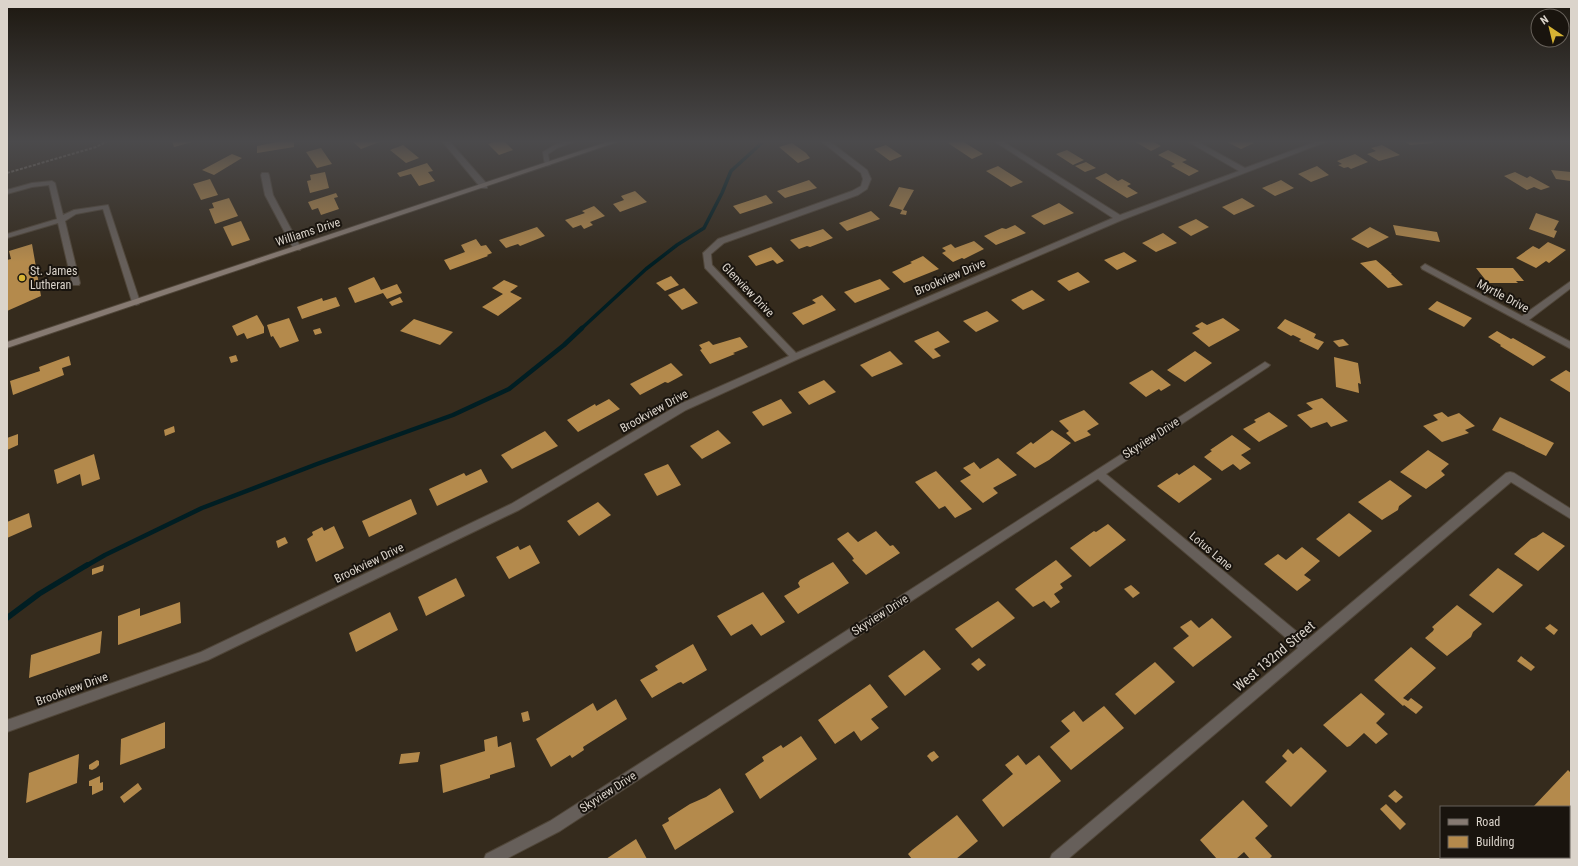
<svg xmlns="http://www.w3.org/2000/svg" width="1578" height="866" viewBox="0 0 1578 866" font-family="'Roboto Condensed',sans-serif">
<style>
.lines{fill:none;stroke-linecap:round;stroke-linejoin:round}
.stream-far2{stroke:#001e23;stroke-width:3.5}
.stream-far1{stroke:#001e23;stroke-width:4.5}
.stream{stroke:#001e23;stroke-width:5.5}
.building{fill:#b48a4c}
.service-casing{stroke:#504639;stroke-width:2}
.minor-casing{stroke:#504639;stroke-width:2}
.secondary-casing{stroke:#504639;stroke-width:2}
.path{stroke:#857c71;stroke-width:2;stroke-dasharray:3 1.5;stroke-linecap:butt}
.service{fill:#665f5a;fill-rule:evenodd}
.minor{fill:#665f5a;fill-rule:evenodd}
.secondary{fill:#867a72;fill-rule:evenodd}
.poi-dot{fill:#d7b434;stroke:#19140e;stroke-width:1.5}
.labels{text-anchor:middle;stroke-width:4;stroke-linejoin:round;paint-order:stroke}
.street-label{font-size:12px;fill:#dbd4cb;stroke:#19140e}
.poi-label{font-size:12px;fill:#dbd4cb;stroke:#19140e;text-anchor:start}
.near-street-label{font-size:14px;fill:#dbd4cb;stroke:#19140e}
</style>
<rect width="100%" height="100%" fill="#352b1d"/>
<g class="lines">
<!-- stream-far2 -->
<path class="stream-far2" d="M581,329l65,-60 31,-24 27,-17 18,-35 9,-22 33,-30"/>
<!-- stream-far1 -->
<path class="stream-far1" d="M86,566l19,-11 97,-47 115,-44 136,-49 56,-26 55,-44 18,-17"/>
<!-- stream -->
<path class="stream" d="M7,618l32,-24 48,-29"/>
</g>
<!-- building -->
<g class="building">
<path d="M172,141h20v1l-18,5z"/>
<path d="M282,141h12v6l-37,6v-7z"/>
<path d="M352,141h30l-21,8z"/>
<path d="M496,141h8l9,9 -14,5 -11,-11z"/>
<path d="M953,141h9l21,13 -11,5 -24,-16z"/>
<path d="M1134,141h18l9,5 -10,5z"/>
<path d="M1225,141h25l4,2 -13,6z"/>
<path d="M1405,141h30l-2,2 -23,2z"/>
<path d="M792,143l14,10 4,5 -12,5 -19,-16z"/>
<path d="M403,145l16,13 -13,5 -16,-13z"/>
<path d="M886,145l16,11 -12,5 -16,-12z"/>
<path d="M1382,145l18,10 -21,6 -12,-7 9,-3 -5,-3z"/>
<path d="M321,148l11,16 -15,4 -11,-16z"/>
<path d="M1067,150l15,9 2,1 -11,5 -17,-11z"/>
<path d="M1168,150l19,10 -5,2 17,9 -10,5 -18,-10 4,-2 -17,-9z"/>
<path d="M232,154l10,4 -28,17 -12,-5z"/>
<path d="M1355,154l13,8 -17,7 -3,-2 -4,1 -6,-3 4,-1 -5,-3z"/>
<path d="M1086,162l10,6 -11,4 -10,-6z"/>
<path d="M427,163l6,8 -5,1 7,9 -16,5 -8,-12 -11,3 -3,-4z"/>
<path d="M998,166l25,16 -12,5 -25,-16z"/>
<path d="M1317,166l12,9 -18,7 -13,-8z"/>
<path d="M1551,170l20,2v9l-15,-2z"/>
<path d="M325,172l4,16 -19,5 -3,-12 4,-1 -1,-5z"/>
<path d="M1515,172l12,6 3,-2 20,11 -9,3 -7,-3 -7,3 -23,-14z"/>
<path d="M1106,173l12,8 4,-2 9,5 -4,2 11,7 -11,5 -32,-20z"/>
<path d="M210,179l8,16 -17,5 -8,-16z"/>
<path d="M809,180l8,8 -32,10 -8,-7z"/>
<path d="M1281,180l13,8 -19,8 -13,-8z"/>
<path d="M899,187l15,3 -10,18 -1,2 4,1 -1,4 -6,-1 2,-4 -13,-4z"/>
<path d="M635,191l12,11 -27,10 -7,-8 11,-4 -3,-4z"/>
<path d="M336,193l2,4 -4,1 5,11 -18,6 -3,-7 -6,2 -4,-8z"/>
<path d="M766,195l7,8 -33,11 -7,-8z"/>
<path d="M229,198l9,18 -23,8 -6,-15 5,-1 -2,-5z"/>
<path d="M1242,198l13,8 -21,9 -12,-8z"/>
<path d="M1059,203l15,10 -30,12 -13,-9z"/>
<path d="M594,206l11,10 -15,6 3,3 -9,4 -3,-4 -8,3 -8,-8 20,-7 -3,-2z"/>
<path d="M871,211l9,8 -33,12 -8,-8z"/>
<path d="M1536,213l23,8 -5,9 3,1 -3,7 -25,-9z"/>
<path d="M1196,219l13,8 -18,9 -13,-9z"/>
<path d="M241,221l9,19 -18,6 -9,-19z"/>
<path d="M1015,225l11,8 -30,12 -12,-9 18,-8 4,1z"/>
<path d="M1393,225l44,7 3,10 -44,-7z"/>
<path d="M537,227l8,9 -25,10 -2,-2 -12,4 -7,-8z"/>
<path d="M1370,227l19,10 -21,11 -17,-9z"/>
<path d="M823,229l10,9 -23,9 -3,-1 -8,3 -9,-9z"/>
<path d="M1163,233l14,10 -21,9 -14,-9z"/>
<path d="M476,239l5,7 5,-1 6,8 -5,2 1,1 -38,14 -6,-10 21,-8 -4,-7z"/>
<path d="M974,241l10,8 -20,10 -2,-1 -9,4 -11,-9 4,-2 -4,-3 9,-4 4,4z"/>
<path d="M1548,242l18,8 -17,13 -3,-2 -10,7 -20,-10 17,-12 6,3z"/>
<path d="M32,244l9,52 -34,15v-51l4,-1 -2,-8z"/>
<path d="M771,247l13,14 -7,3 -4,-4 -17,6 -8,-10z"/>
<path d="M1124,252l13,9 -20,9 -13,-10z"/>
<path d="M923,256l16,13 -35,14 -12,-11 18,-8 2,-1 -2,-1z"/>
<path d="M1376,260l16,14h-1l12,11 -15,3 -28,-25z"/>
<path d="M1476,268h37l11,13h-8l2,2h-30z"/>
<path d="M1078,272l12,10 -21,9 -12,-10z"/>
<path d="M671,276l8,9 -14,6 -9,-8z"/>
<path d="M374,277l7,13 16,-6 5,9 -15,6 -4,-6 -28,10 -7,-15z"/>
<path d="M880,279l10,10 -35,14 -11,-11z"/>
<path d="M504,280l14,6 -8,6 12,6 -24,18 -16,-9 21,-13 -11,-6z"/>
<path d="M684,288l14,15 -16,7 -14,-15z"/>
<path d="M1032,290l13,10 -22,10 -12,-10z"/>
<path d="M822,295l14,15 -33,15 -11,-12 24,-10 -4,-3z"/>
<path d="M336,297l4,9 -38,13 -5,-12 25,-9 1,3z"/>
<path d="M400,297l3,5 -11,4 -3,-4z"/>
<path d="M1437,301l35,17 -8,9 -36,-18z"/>
<path d="M987,311l12,10 -23,11 -13,-11z"/>
<path d="M257,315l7,12v6l-17,6 -3,-6 -7,3 -5,-10z"/>
<path d="M289,318l10,23 -19,7 -7,-12 -2,1 -4,-12z"/>
<path d="M1223,318l17,12 -31,17 -17,-14 8,-4 -5,-3 7,-4 5,3z"/>
<path d="M414,319l39,13 -13,13 -40,-14z"/>
<path d="M1285,319l31,15 -2,4 10,4 -6,8 -19,-9 2,-2 -8,-4 -2,1 -14,-8z"/>
<path d="M320,328l2,5 -7,2 -2,-5z"/>
<path d="M938,331l12,11 -16,7 7,7 -8,3 -19,-18z"/>
<path d="M1497,331l14,8 2,-1 33,19 -13,9 -33,-20 1,-1 -13,-8z"/>
<path d="M740,337l8,10 -15,6 2,1 -25,10 -10,-14 2,-1 -3,-4 10,-4 4,4z"/>
<path d="M1343,339l6,6 -10,2 -6,-6z"/>
<path d="M890,351l13,13 -31,13 -12,-12z"/>
<path d="M1195,351l17,12 -27,19 -18,-12z"/>
<path d="M236,355l2,6 -7,2 -2,-6z"/>
<path d="M69,356l2,9 -9,3 2,7 -51,20 -3,-14 30,-10 -1,-4z"/>
<path d="M1334,357l24,6 3,21 -3,-1 1,10 -23,-6z"/>
<path d="M671,363l12,12 -15,8 -3,-1 -25,13 -10,-11z"/>
<path d="M1152,370l19,15 -10,6 -2,-2 -13,8 -17,-14z"/>
<path d="M1566,370l5,3v20l-21,-13z"/>
<path d="M824,380l12,12 -27,13 -11,-13z"/>
<path d="M1322,398l26,23 -17,6 -4,-5 -16,6 -14,-13 16,-6 -7,-6z"/>
<path d="M609,399l11,10 -42,23 -11,-12 28,-16 1,2z"/>
<path d="M781,399l11,14 -29,13 -11,-14z"/>
<path d="M1084,410l15,14 -12,7 4,4 -16,7 -9,-9 3,-2 -10,-10z"/>
<path d="M1269,412l19,14 -29,16 -16,-13 13,-7 -2,-2z"/>
<path d="M1442,412l6,5 11,-4 16,13 -10,4 4,3 -27,9 -19,-16 15,-6 -5,-5z"/>
<path d="M1500,417l54,26 -8,13 -54,-26z"/>
<path d="M174,426l1,6 -10,4 -1,-6z"/>
<path d="M718,430l13,13 -29,16 -12,-13z"/>
<path d="M1052,430l19,13 -22,17 -14,8 -19,-15 15,-11 2,2z"/>
<path d="M545,431l13,15 -46,23 -11,-14z"/>
<path d="M18,434v11l-11,5v-12z"/>
<path d="M1232,435l19,14 -10,6 10,8 -11,7 -7,-6 -11,7 -18,-14 8,-6 -2,-1z"/>
<path d="M1428,450l21,14 -8,7 4,4 -19,14 -26,-17z"/>
<path d="M94,454l6,25 -18,7 -2,-12 -23,10 -3,-14z"/>
<path d="M998,458l19,17 -24,13 5,5 -15,10 -23,-22 11,-6 -8,-7 11,-6 6,7z"/>
<path d="M668,464l13,21 -24,11 -13,-22z"/>
<path d="M1194,465l18,14 -33,24 -22,-17 20,-13 2,2z"/>
<path d="M481,469l7,13 -51,24 -8,-17 35,-16 2,3z"/>
<path d="M936,471l36,38 -17,9 -10,-12 -6,3 -24,-27z"/>
<path d="M1390,480l22,16 -13,10 -1,4 -16,10 -24,-18z"/>
<path d="M411,499l6,15 -48,23 -7,-16z"/>
<path d="M598,502l13,13 -32,21 -12,-15z"/>
<path d="M29,513l3,14 -25,11v-16z"/>
<path d="M1349,513l23,18 -33,26 -23,-18z"/>
<path d="M1108,524l18,16 -36,27 -20,-19 24,-17 2,1z"/>
<path d="M334,526l10,22 -28,14 -9,-23 6,-4 -1,-3 10,-5 2,4z"/>
<path d="M876,531l14,15 3,-1 7,8 -34,22 -14,-15 2,-1 -2,-3 -15,-17 11,-7 10,10z"/>
<path d="M1543,532l22,14 -27,25 -24,-17 17,-15 5,-2z"/>
<path d="M285,537l3,6 -10,5 -2,-7z"/>
<path d="M530,545l10,18 -31,16 -13,-22 22,-11 2,4z"/>
<path d="M1302,547l18,14 -16,14 7,5 -14,11 -33,-27 14,-10 8,6z"/>
<path d="M1056,560l16,16 -12,8 3,4 -9,6 6,8 -9,6 -7,-7 -11,6 -18,-18z"/>
<path d="M833,562l16,21 -51,31 -14,-18 16,-9 -2,-4 2,-3z"/>
<path d="M104,565l-1,6 -11,4v-6z"/>
<path d="M1498,568l25,17 -30,28 -24,-18z"/>
<path d="M456,578l9,18 -39,20 -8,-19z"/>
<path d="M1131,585l9,8 -7,5 -9,-9z"/>
<path d="M763,592l22,30 -24,14 -9,-12 -21,12 -14,-20z"/>
<path d="M998,601l17,17 -43,30 -17,-19z"/>
<path d="M180,602l1,21 -63,22v-29l22,-8v8z"/>
<path d="M1457,605l25,19 -9,8 -2,5 -24,19 -22,-18 8,-7 1,-2 -2,-2z"/>
<path d="M390,612l8,18 -42,22 -7,-19z"/>
<path d="M1212,618l20,19 -39,30 -20,-19 16,-12 -9,-9 11,-7 8,8z"/>
<path d="M1550,624l8,6 -4,5 -9,-7z"/>
<path d="M102,631l-2,22 -71,25 2,-23z"/>
<path d="M693,644l14,26 -24,14 -2,-2 -3,1 -26,15 -12,-18 18,-10 -3,-4z"/>
<path d="M1411,647l25,21 -33,30 5,3 3,-3 12,9 -7,7 -12,-9 -1,1 -29,-26z"/>
<path d="M924,650l17,19 -36,27 -17,-20z"/>
<path d="M1521,656l14,11 -4,4 -14,-10z"/>
<path d="M979,658l7,7 -8,6 -7,-7z"/>
<path d="M1155,662l20,20 -40,33 -20,-21z"/>
<path d="M870,684l18,23 -17,12 8,9 -18,13 -7,-10 -19,13 -17,-24z"/>
<path d="M1361,693l24,21 -9,9 12,11 -12,10 -12,-11 -14,13 -3,1 -24,-22z"/>
<path d="M616,699l11,20 -44,28 1,3 -12,8 -2,-3 -19,12 -15,-28 57,-36 4,8z"/>
<path d="M1104,706l20,22 -53,42 -21,-23 20,-16 -9,-10 13,-10 9,11z"/>
<path d="M528,711l2,9 -7,2 -2,-9z"/>
<path d="M165,722v26l-45,17 1,-26z"/>
<path d="M497,736l1,11 13,-5 4,25 -25,8v3l-47,15 -3,-28 45,-14 -1,-11z"/>
<path d="M801,736l16,23 -57,40 -15,-25 19,-13 -2,-4 19,-12 2,3z"/>
<path d="M1301,747l26,24 -36,36 -26,-25 22,-21 -5,-5 6,-7 5,5z"/>
<path d="M934,751l5,6 -7,5 -5,-6 3,-3z"/>
<path d="M420,752l-2,10 -19,2 2,-10z"/>
<path d="M79,754l-2,29 -51,20 3,-30z"/>
<path d="M1018,755l8,10 13,-10 22,26 -58,46 -21,-27 31,-26 -8,-9z"/>
<path d="M97,760l2,1v4l-3,3 -4,2 -3,-1v-4z"/>
<path d="M1568,770l3,3v61l-2,2v-29h-36z"/>
<path d="M100,776v7l3,-1v8l-11,5v-9h-3v-5z"/>
<path d="M138,783l4,6 -18,14 -4,-6z"/>
<path d="M720,788l14,24 -59,38 -13,-25 7,-4 -1,-3 22,-14 16,-7z"/>
<path d="M1395,790l8,7 -7,6 -8,-7z"/>
<path d="M1243,800l25,26 -13,12 17,18 -3,3h-19l-6,-7 -8,7h-19l-17,-19z"/>
<path d="M1386,804l20,20 -6,6 -20,-21z"/>
<path d="M957,815l21,26 -22,18h-44l-4,-5 4,-4z"/>
<path d="M636,839l11,20h-41z"/>
<path d="M1477,857h41l3,2h-42z"/>
</g>
<g class="lines">
<defs>
<g id="service">
<path d="M566,141h10l-19,7 -9,6 2,11 -5,1 -2,-14 10,-6z"/>
<path d="M52,181l3,2 8,32 11,-5 34,-5 32,97 -1,2 -3,1 -4,-3 -29,-93 -27,5 -11,7 15,62 -1,2h-6l-1,-2 -14,-60 -51,15v-4l50,-15 -8,-34 -17,2 -25,7v-4l25,-7z"/>
</g>
<g id="minor">
<path d="M442,141h7l38,43v4h-6z"/>
<path d="M821,141h8l38,29 4,9 -4,10 -9,6 -134,48 -13,11 1,11 84,88 317,-135 -119,-77h8l118,74 119,-44 -52,-30h9l49,27 73,-27h10l-206,79 -324,139 -112,51 -167,100 -311,150 -201,72v-12l194,-68 310,-148 169,-100 109,-48 -84,-88 -2,-15 15,-14 134,-48 9,-5 2,-7 -2,-6z"/>
<path d="M262,173h6l1,2 4,20 28,53 -1,2h-6l-1,-2 -28,-53 -4,-20z"/>
<path d="M1425,264l97,52 49,-35v7l-42,32 42,22v7l-149,-80 -1,-2z"/>
<path d="M1265,362l5,3 -2,2 -162,107 201,166 199,-167 4,-1 4,1 57,36v10l-60,-37 -443,377h-18l2,-5 246,-206 -200,-169 -538,352 -54,28h-22l2,-5 64,-33z"/>
</g>
<path id="secondary" d="M610,141h10l-613,207v-6z"/>
</defs>
<!-- service casing -->
<use href="#service" class="service-casing"/>
<!-- minor casing -->
<use href="#minor" class="minor-casing"/>
<!-- secondary casing -->
<use href="#secondary" class="secondary-casing"/>
<!-- path -->
<path class="path" d="M7,173l89,-26 12,-6"/>
<!-- service -->
<use href="#service" class="service"/>
<!-- minor -->
<use href="#minor" class="minor"/>
<!-- secondary -->
<use href="#secondary" class="secondary"/>
</g>
<!-- sky -->
<linearGradient id="sky" x2="0" y2="1"><stop stop-color="#1d1810"/><stop offset="0.54" stop-color="#4b4a4c"/><stop offset="1" stop-color="#4b4a4c" stop-opacity="0"/></linearGradient>
<rect width="1578" height="262" fill="url(#sky)"/>
<!-- markers -->
<circle class="poi-dot" cx="22" cy="278" r="4"/>
<g class="labels">
<!-- street labels -->
<g class="street-label">
<text transform="translate(308 232) rotate(-18)" y="4">Williams Drive</text>
<text transform="translate(950 277) rotate(-23)" y="4">Brookview Drive</text>
<text transform="translate(748 290) rotate(46)" y="4">Glenview Drive</text>
<text transform="translate(1503 296) rotate(28)" y="4">Myrtle Drive</text>
<text transform="translate(654 411) rotate(-29)" y="4">Brookview Drive</text>
<text transform="translate(1151 438) rotate(-33)" y="4">Skyview Drive</text>
<text transform="translate(1211 551) rotate(40)" y="4">Lotus Lane</text>
<text transform="translate(369 563) rotate(-26)" y="4">Brookview Drive</text>
<text transform="translate(880 615) rotate(-33)" y="4">Skyview Drive</text>
<text transform="translate(72 689) rotate(-20)" y="4">Brookview Drive</text>
<text transform="translate(608 792) rotate(-33)" y="4">Skyview Drive</text>
</g>
<!-- poi labels -->
<g class="poi-label">
<text x="30" y="275">St. James<tspan x="30" dy="14">Lutheran</tspan></text>
</g>
<!-- near-street labels -->
<g class="near-street-label">
<text transform="translate(1274 656) rotate(-40)" y="5">West 132nd Street</text>
</g>
</g>
<!-- border -->
<rect width="1578" height="866" fill="none" stroke="#dbd4cb" stroke-width="16"/>
<!-- legend -->
<rect x="1440" y="806" width="130" height="52" fill="#19140e" stroke="#67615a"/>
<rect x="1448" y="819" width="20" height="6" fill="#867a72" stroke="#67615a"/>
<text x="1476" y="826" font-size="12" fill="#dbd4cb">Road</text>
<rect x="1448" y="836" width="20" height="12" fill="#b48a4c" stroke="#67615a"/>
<text x="1476" y="846" font-size="12" fill="#dbd4cb">Building</text>
<!-- north arrow -->
<g transform="translate(1550 28) rotate(325)"><circle r="19" fill="#19140e" stroke="#67615a"/>
<path d="M0-3L7 15L0 10L-7 15Z" fill="#d7b434"/>
<text y="-6" font-size="11" font-weight="bold" text-anchor="middle" fill="#dbd4cb">N</text>
</g>
</svg>
